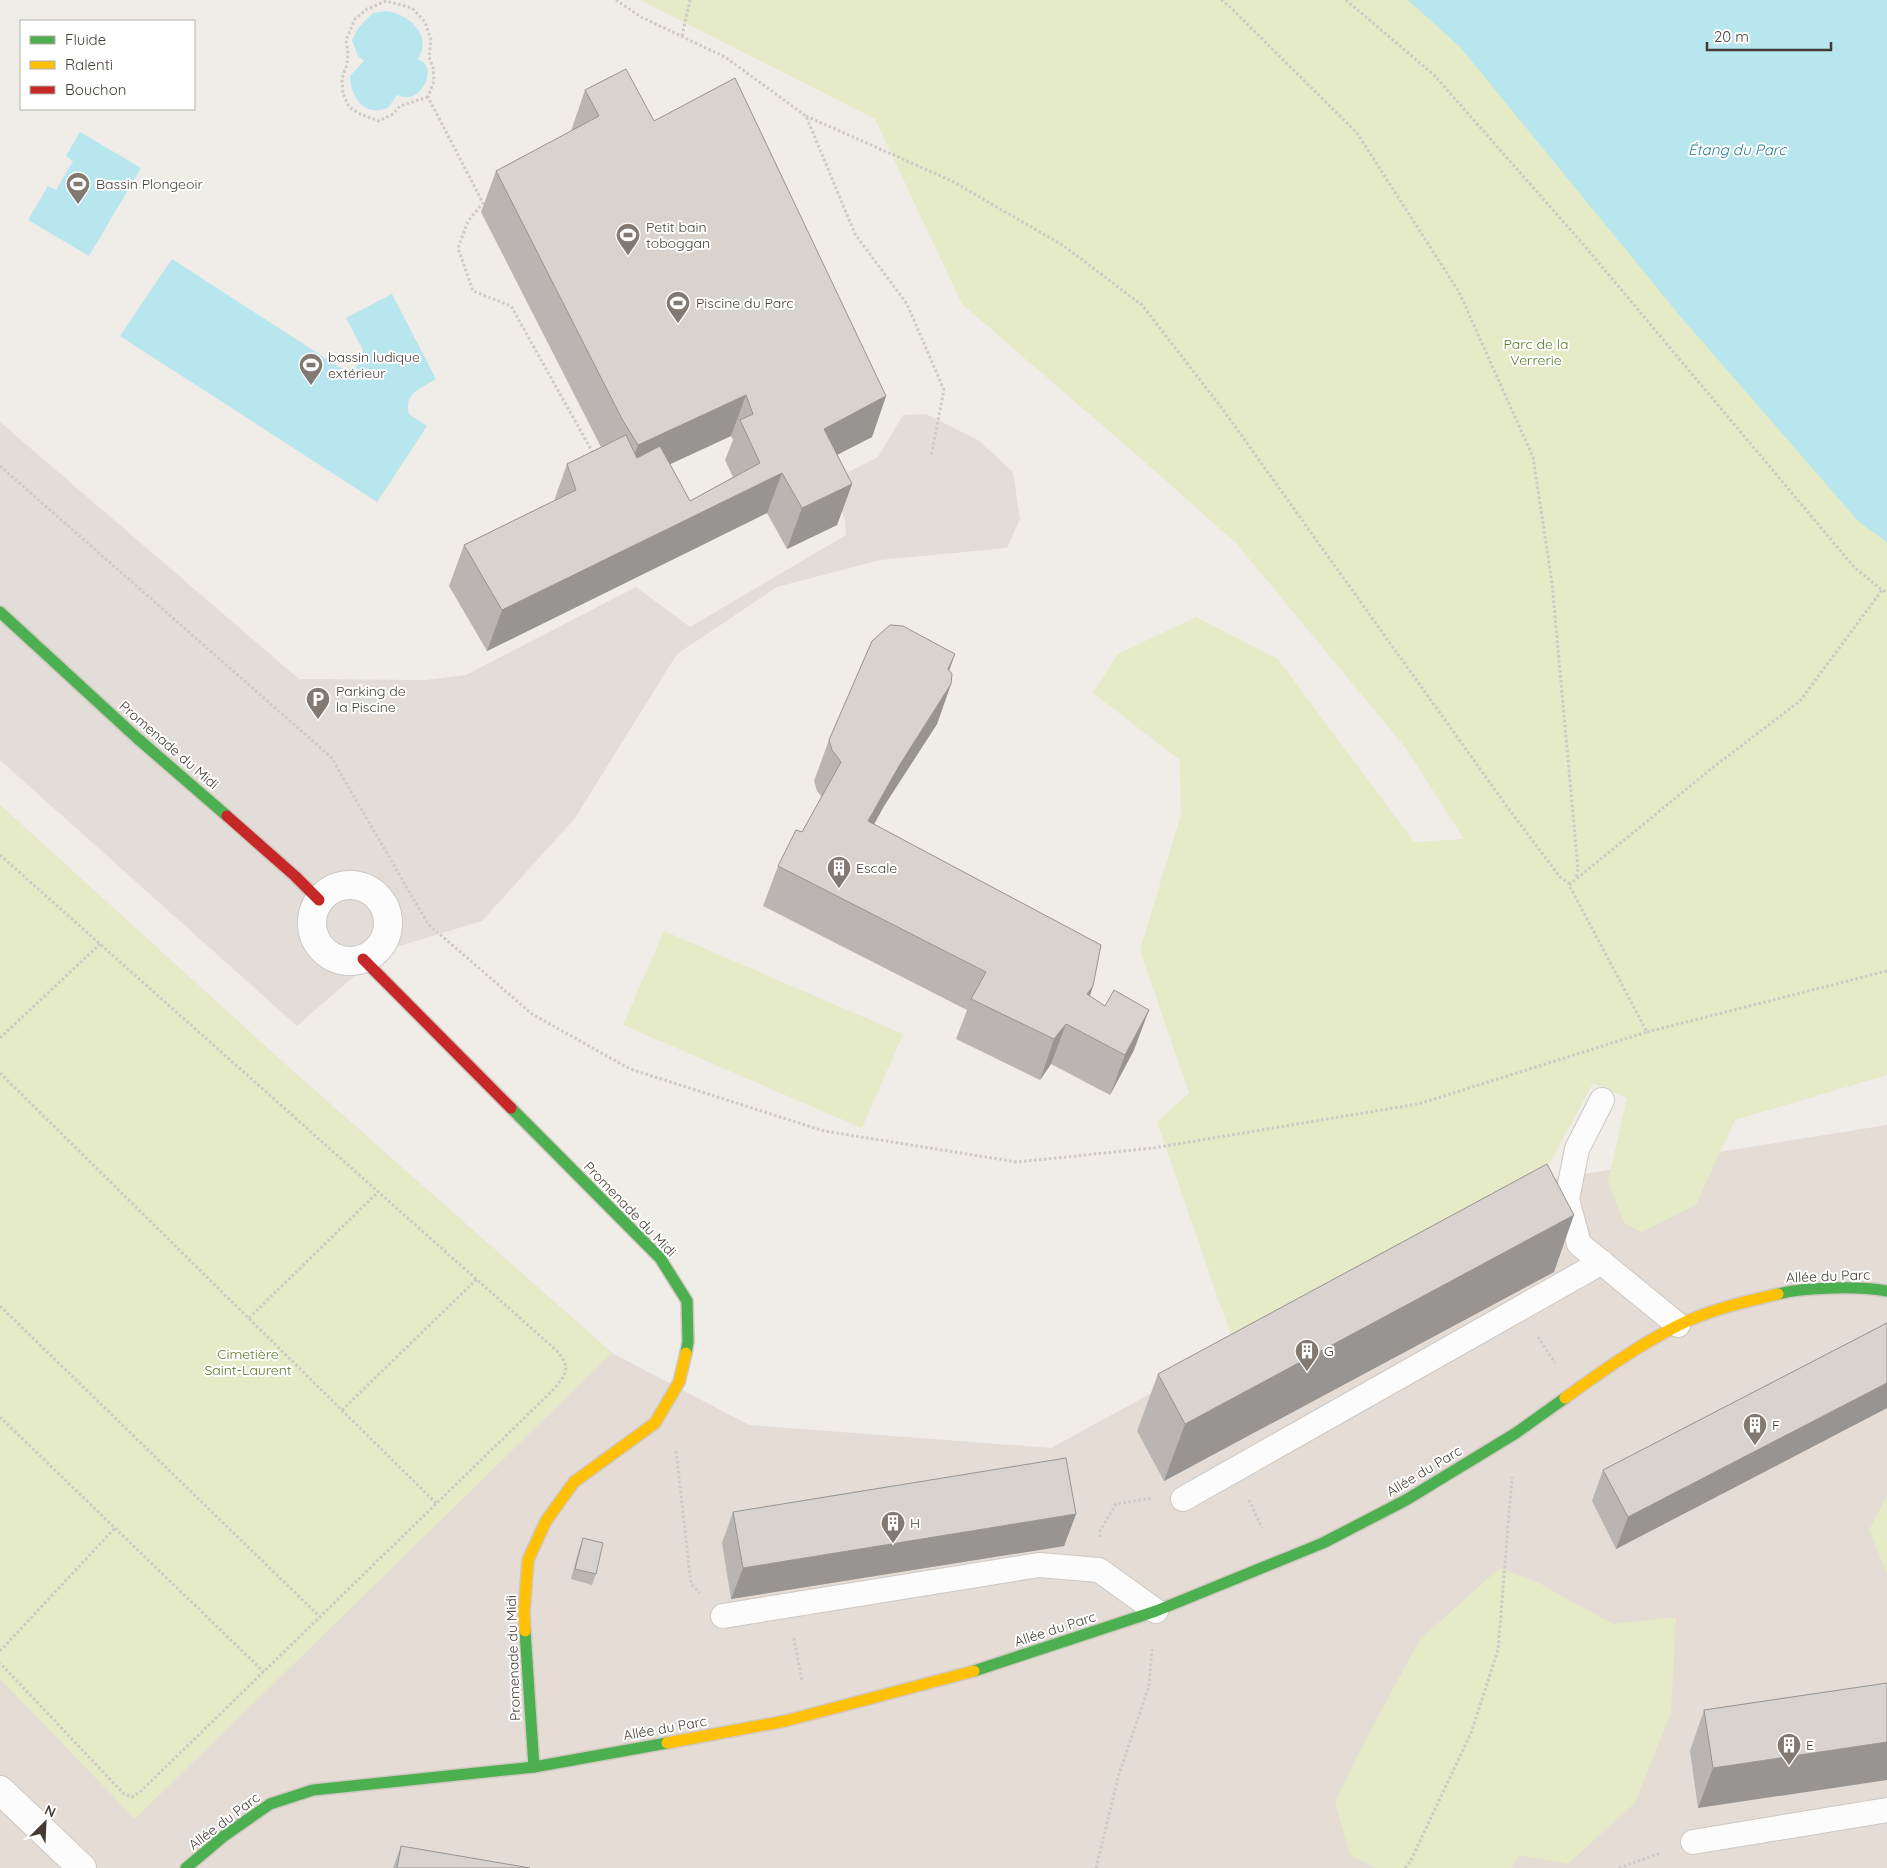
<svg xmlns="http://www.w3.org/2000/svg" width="1887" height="1868" viewBox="0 0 1887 1868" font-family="Quicksand,sans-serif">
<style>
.residential{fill:#e4dcd5}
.green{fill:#e5eac7}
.parking{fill:#e2ddd9}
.water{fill:#b7e6ef}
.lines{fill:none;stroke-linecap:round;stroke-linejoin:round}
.lane-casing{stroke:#ccc8c4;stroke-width:26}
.street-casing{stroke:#ccc8c4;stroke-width:30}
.fast-casing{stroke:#d1c8c0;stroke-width:14}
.slow-casing{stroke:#d1c8c0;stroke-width:14}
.jam-casing{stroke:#d1c8c0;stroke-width:14}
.path{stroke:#cecac6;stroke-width:3;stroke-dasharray:2.5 2.5;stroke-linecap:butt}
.lane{stroke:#fdfcfc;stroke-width:24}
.street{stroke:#fdfcfc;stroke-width:28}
.fast{stroke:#4caf50;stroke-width:11}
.slow{stroke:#ffc107;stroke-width:11}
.jam{stroke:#c62828;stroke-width:11}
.wall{fill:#bab5b2;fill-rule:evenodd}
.shaded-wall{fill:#979491}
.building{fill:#d8d3cf;stroke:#979491}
.labels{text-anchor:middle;stroke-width:4;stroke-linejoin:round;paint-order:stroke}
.poi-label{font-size:14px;fill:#463b34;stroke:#fff;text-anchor:start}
.park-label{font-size:14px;fill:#597926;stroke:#fff}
.street-label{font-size:14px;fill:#463b34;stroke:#fff}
.water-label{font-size:15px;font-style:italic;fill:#257f94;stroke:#fff}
</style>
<rect width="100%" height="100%" fill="#f0ece8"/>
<!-- residential -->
<path class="residential" d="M0,805l286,260 326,288 137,72 302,23 489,-267 347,-56v743h-1887z"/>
<!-- green -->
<g class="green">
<path d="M640,0h1247v1075l-152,45 -39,85 -54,27 -18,-9 -16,-42 19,-83 -34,-15 -53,98 -305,166 -78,-225 32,-29 -49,-143 41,-135 -1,-55 -87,-67 25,-39 78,-37 82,42 136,183 50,-3 -59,-92 -168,-203 -99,-88 -176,-152 -87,-185z"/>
<path d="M0,805l286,260 326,288 -477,466 -135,-140z"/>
<path d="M664,931l239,103 -41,94 -239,-103z"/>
<path d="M1887,1495v79l-18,-44z"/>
<path d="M1500,1568l39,15 74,41 63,-7 -5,96 -36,90 -67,61 -49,-9 -7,13h-136l-26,-13 -15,-53 23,-48 62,-115z"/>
</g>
<!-- parking -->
<path class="parking" d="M926,414l52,26 35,32 7,47 -13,29 -127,12 -103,27 -100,67 -102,164 -93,103 -99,30 -86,75 -297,-266v-338l299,257 126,1 41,-5 170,-88 54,40 156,-92 -1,-14 -14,-40 47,-24 25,-42z"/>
<!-- water -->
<g class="water">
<path d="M1408,0h479v542l-28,-20 -179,-206 -220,-269z"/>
<path d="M386,11c23,3 47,24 32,48 3,2 5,3 7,5 8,11 -3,31 -16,33 -3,1 -8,-1 -12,-2l-9,13c-24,9 -37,-10 -38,-32l14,-15 -6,-5 -6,-16 7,-13 14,-14z"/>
<path d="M80,132l61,36 -52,88 -61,-36 20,-34 8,4 17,-29 -7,-5z"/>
<path d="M172,259l167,108 8,3 10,-4 5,-9 1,-7 -17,-32 46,-24 44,85c-16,10 -32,14 -27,35l18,12 -50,76 -257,-166z"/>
</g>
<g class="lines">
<defs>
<g id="lane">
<path d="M1602,1100l-25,49 -10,50 12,45 99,81"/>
<path d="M1183,1499l419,-237"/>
<path d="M723,1616l316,-51 60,5 57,41"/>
<path d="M1693,1842l194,-32"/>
</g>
<g id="street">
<circle cx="350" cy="923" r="38"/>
<path d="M0,1790l82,78"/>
</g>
<g id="fast">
<path d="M0,612l137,126 90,78"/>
<path d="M511,1108l149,150 27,43 1,41 -2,11"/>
<path d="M1778,1294c28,-7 81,-8 109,-3"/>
<path d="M525,1631l9,136"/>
<path d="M974,1671l182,-60 167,-68 83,-43 110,-67 49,-35"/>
<path d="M186,1868l38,-32 46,-32 43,-14 221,-23 133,-24"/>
</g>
<g id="slow">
<path d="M1565,1398c36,-26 72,-52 112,-72 31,-16 67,-24 101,-32"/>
<path d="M525,1631l-1,-19 4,-52 18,-39 28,-39 81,-59 24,-41 7,-29"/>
<path d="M667,1743l118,-22 189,-50"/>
</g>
<g id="jam">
<path d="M227,816l68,60 24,24"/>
<path d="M363,959l148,149"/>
</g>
</defs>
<!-- lane casing -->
<use href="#lane" class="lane-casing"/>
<!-- street casing -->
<use href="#street" class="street-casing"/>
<!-- fast casing -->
<use href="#fast" class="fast-casing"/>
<!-- slow casing -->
<use href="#slow" class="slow-casing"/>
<!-- jam casing -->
<use href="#jam" class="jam-casing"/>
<!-- path -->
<g class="path">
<path d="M616,0l25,17 84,40 81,59 49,118 52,70 37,86 -13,66"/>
<path d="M1221,0l8,6 128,127 102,159 74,165 19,126 26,286 -2,10"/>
<path d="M1346,0l88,75 148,168 272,324 28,23 5,2"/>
<path d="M682,36l8,-36"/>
<path d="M428,97l-28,9 -7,8 -14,7 -19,-7 -11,-7 -6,-13 -1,-15 5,-15 1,-11 -2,-13 9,-21 12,-10 19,-8 26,7 13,14 6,18 -2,17 4,11 1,13 -6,16 55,106 -15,18 -10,27 15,43 38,15 82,147"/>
<path d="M806,116l146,65 112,65 78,59 82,106 284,397 52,69 10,7"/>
<path d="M0,466l331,291 97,167 104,90 98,55 194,62 193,31 136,-14 265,-44 229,-72 -78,-147 142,-116 89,-68 82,-111"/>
<path d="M0,855l557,496c14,17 10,22 -3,38l-414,403 -8,5 -9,-4 -123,-130"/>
<path d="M1647,1032l240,-61"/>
<path d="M0,1038l100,-94"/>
<path d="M0,1073l437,431"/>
<path d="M0,1306l320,311"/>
<path d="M249,1318l129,-126"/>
<path d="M1538,1337l17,26"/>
<path d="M342,1410l135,-131"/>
<path d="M0,1417l264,255"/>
<path d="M676,1451l15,133 9,9"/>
<path d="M1249,1500l13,28"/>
<path d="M1100,1537v-6l16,-27 35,-6"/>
<path d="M794,1638l8,43"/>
<path d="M0,1651l115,-123"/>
<path d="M1096,1868l23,-94 30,-88 3,-37"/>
<path d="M1405,1868l5,-6 61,-129 27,-83 14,-173"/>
<path d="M1619,1868l42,-15"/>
</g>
<!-- lane -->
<use href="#lane" class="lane"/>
<!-- street -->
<use href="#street" class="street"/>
<!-- fast -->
<use href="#fast" class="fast"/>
<!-- slow -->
<use href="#slow" class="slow"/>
<!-- jam -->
<use href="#jam" class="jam"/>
</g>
<!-- wall -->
<g class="wall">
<path d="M585,90l69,31 232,275 -14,41 -35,18 15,29 -15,41 -50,24 -20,-36 -280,138 -38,-65 15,-41 90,-44 13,-37 34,-17 -120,-235 15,-41 75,-40zM731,436l2,4 -8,20 8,17 -43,24 -20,-37z"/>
<path d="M949,670l2,14 -14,40 -53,82 -10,18 219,162 -3,10 44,54 -24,45 -59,-31 -11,16 -84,-41 11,-29 -204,-104 15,-40 24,-34 20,-35 -5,-6 -3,-10 15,-41z"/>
<path d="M1554,1272l-390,209 -27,-50 21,-57z"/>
<path d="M1887,1323v85l-271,141 -24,-48 11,-31z"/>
<path d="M733,1512l343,2 -12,32 -333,53 -9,-56z"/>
<path d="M583,1538l13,36 -4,11 -21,-6 8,-30z"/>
<path d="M1887,1683l-189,125 -8,-57 14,-41z"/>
<path d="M401,1846l129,22h-137z"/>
</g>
<!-- shaded-wall -->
<g class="shaded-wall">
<path d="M746,395l-15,41 -108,50 15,-41z"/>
<path d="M886,396l-14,41 -63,32 15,-40z"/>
<path d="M782,473l-15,40 -280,138 15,-41z"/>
<path d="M852,484l-15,41 -50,24 15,-41z"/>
<path d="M955,654l-14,40 7,-25z"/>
<path d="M951,684l-14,40 -53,82 -30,55 14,-40 31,-55z"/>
<path d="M1093,986l-14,40 8,-32z"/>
<path d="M1149,1010l-15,40 -24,45 15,-40z"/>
<path d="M1066,1024l-15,40 -11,16 14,-41z"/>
<path d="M1574,1215l-20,57 -390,209 21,-57z"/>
<path d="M1887,1383v25l-271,141 12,-32z"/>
<path d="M1076,1514l-12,32 -333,53 12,-31z"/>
<path d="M1887,1742v38l-189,28 15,-40z"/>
</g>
<!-- building -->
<g class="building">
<path d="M626,69l28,52 81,-43 151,318 -62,33 28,55 -50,24 -20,-35 -280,137 -38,-65 112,-55 -9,-26 59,-29 11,23 23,-12 30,55 70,-38 -20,-43 13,-6 -7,-19 -108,50 -16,-26 -126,-248 103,-55 -14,-26z"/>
<path d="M890,625l13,1 52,28 -7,15 4,5 -1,10 -52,82 -31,55 233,124 -8,41 -6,8 18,12 9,-16 35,20 -24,45 -59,-31 -12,15 -83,-40 15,-27 -208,-106 18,-36 6,2 39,-70 -9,-12 -3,-10 43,-99z"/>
<path d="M1547,1164l27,51 -389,209 -27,-50z"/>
<path d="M1887,1323v60l-259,134 -25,-47z"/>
<path d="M1066,1458l10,56 -333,54 -10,-56z"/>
<path d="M583,1538l20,5 -7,31 -21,-5z"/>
<path d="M1887,1683v59l-174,26 -9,-58z"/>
<path d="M401,1846l129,22h-133z"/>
</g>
<!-- icons -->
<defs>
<symbol id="stadium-pin" viewBox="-11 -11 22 30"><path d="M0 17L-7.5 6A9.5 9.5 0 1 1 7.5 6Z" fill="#827973" stroke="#fff"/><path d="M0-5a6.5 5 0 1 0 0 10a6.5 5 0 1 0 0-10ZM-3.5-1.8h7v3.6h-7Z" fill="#fff"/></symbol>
<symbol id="parking-pin" viewBox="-11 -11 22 30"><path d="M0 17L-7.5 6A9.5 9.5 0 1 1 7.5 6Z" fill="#827973" stroke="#fff"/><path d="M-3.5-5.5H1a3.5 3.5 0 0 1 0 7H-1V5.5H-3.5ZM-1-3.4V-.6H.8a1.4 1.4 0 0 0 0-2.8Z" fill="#fff"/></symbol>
<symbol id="building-pin" viewBox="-11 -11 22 30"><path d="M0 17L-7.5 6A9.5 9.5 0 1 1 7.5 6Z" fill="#827973" stroke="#fff"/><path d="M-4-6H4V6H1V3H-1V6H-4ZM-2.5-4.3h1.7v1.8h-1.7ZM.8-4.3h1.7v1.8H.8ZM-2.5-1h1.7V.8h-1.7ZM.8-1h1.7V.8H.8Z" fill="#fff"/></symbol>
</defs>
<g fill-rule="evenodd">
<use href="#stadium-pin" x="64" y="170" width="28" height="38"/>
<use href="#stadium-pin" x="614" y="221" width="28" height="38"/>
<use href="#stadium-pin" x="664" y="289" width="28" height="38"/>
<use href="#stadium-pin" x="297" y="351" width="28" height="38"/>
<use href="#parking-pin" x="304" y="685" width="28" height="38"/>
<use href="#building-pin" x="825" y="854" width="28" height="38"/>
<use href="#building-pin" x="1293" y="1337" width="28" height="38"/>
<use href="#building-pin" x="1741" y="1411" width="28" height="38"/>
<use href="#building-pin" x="879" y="1509" width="28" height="38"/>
<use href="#building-pin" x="1775" y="1731" width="28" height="38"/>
</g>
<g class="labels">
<!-- poi labels -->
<g class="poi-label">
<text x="96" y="189">Bassin Plongeoir</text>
<text x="646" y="232">Petit bain<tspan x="646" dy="16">toboggan</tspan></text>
<text x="696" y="308">Piscine du Parc</text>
<text x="328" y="362">bassin ludique<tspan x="328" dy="16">extérieur</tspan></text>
<text x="336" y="696">Parking de<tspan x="336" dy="16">la Piscine</tspan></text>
<text x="856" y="873">Escale</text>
<text x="1324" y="1356">G</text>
<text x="1772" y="1430">F</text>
<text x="910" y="1528">H</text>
<text x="1806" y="1750">E</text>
</g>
<!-- park labels -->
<g class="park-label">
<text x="1536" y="349">Parc de la<tspan x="1536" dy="16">Verrerie</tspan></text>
<text x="248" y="1359">Cimetière<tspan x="248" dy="16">Saint-Laurent</tspan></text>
</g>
<!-- street labels -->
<g class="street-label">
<text transform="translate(169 745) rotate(41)" y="5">Promenade du Midi</text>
<text transform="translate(630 1209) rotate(46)" y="5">Promenade du Midi</text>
<text transform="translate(1828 1276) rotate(-2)" y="5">Allée du Parc</text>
<text transform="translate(1424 1471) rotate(-31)" y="5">Allée du Parc</text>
<text transform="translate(1055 1629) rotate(-18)" y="5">Allée du Parc</text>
<text transform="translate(513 1658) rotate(-92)" y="5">Promenade du Midi</text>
<text transform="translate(665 1728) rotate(-10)" y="5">Allée du Parc</text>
<text transform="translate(224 1821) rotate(-37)" y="5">Allée du Parc</text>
</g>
<!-- water labels -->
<g class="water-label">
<text x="1737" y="155">Étang du Parc</text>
</g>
</g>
<!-- legend -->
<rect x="20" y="20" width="175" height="90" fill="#ffffff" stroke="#b5b1ae"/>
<rect x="30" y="36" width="25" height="8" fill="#4caf50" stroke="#b5b1ae"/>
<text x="65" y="45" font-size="15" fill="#463b34">Fluide</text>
<rect x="30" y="61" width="25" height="8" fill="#ffc107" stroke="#b5b1ae"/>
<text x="65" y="70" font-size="15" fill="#463b34">Ralenti</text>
<rect x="30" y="86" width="25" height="8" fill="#c62828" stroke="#b5b1ae"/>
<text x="65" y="95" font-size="15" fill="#463b34">Bouchon</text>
<!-- north arrow -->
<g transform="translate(45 1823) rotate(24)" stroke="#ffffff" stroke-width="4" paint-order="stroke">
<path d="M0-4L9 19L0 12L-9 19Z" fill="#463b34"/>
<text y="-8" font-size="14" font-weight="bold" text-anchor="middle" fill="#463b34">N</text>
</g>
<!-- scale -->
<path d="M1707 42v8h124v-8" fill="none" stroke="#463b34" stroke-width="2.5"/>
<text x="1714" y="42" font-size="15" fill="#463b34" stroke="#ffffff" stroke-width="4" paint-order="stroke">20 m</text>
</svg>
